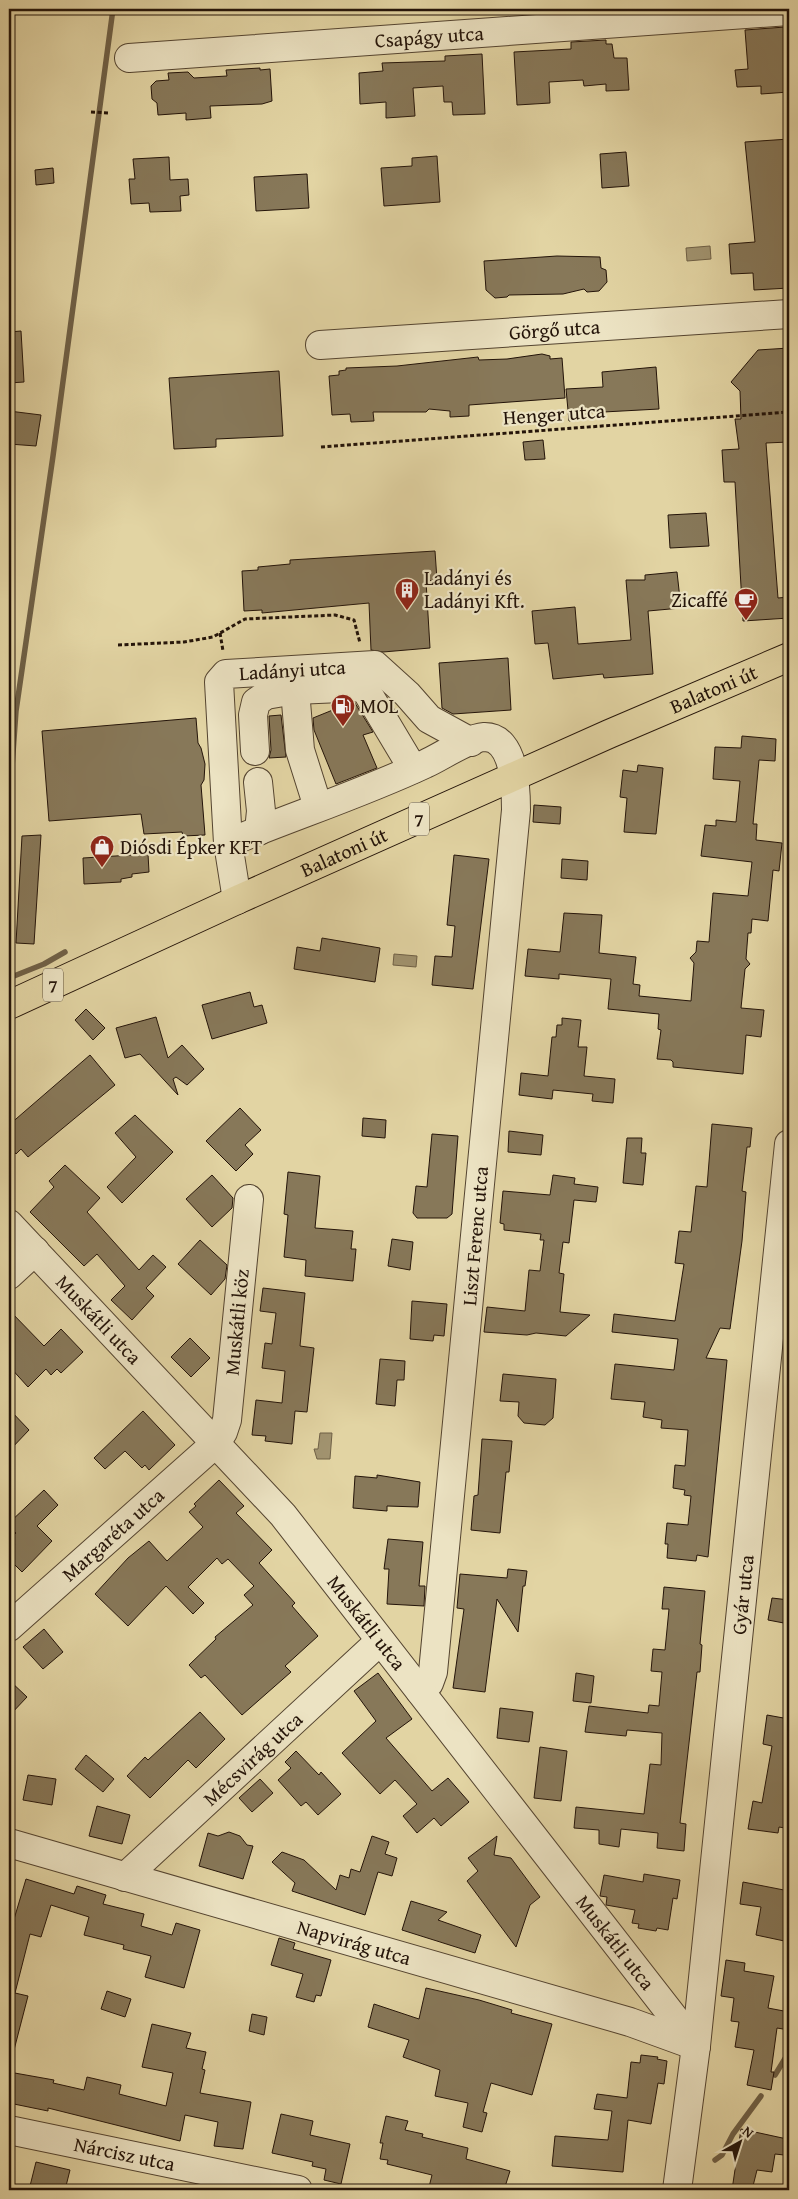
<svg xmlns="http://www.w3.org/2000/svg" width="798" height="2199" viewBox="0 0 798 2199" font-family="'Gentium Book Plus',serif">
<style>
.water{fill:#a1936f;stroke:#6f6046}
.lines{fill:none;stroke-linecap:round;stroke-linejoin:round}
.stream{stroke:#6f6046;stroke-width:5.5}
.building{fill:#877859;stroke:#241409}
.minor-casing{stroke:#544430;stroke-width:30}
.major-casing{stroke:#241409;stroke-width:30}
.path{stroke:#241409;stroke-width:3;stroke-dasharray:4 2.5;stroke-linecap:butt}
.minor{stroke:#ece3c3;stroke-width:28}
.major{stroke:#e2d4a3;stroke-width:28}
.labels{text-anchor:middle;stroke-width:4.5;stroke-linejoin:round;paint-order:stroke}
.shield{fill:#ece3c3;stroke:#605241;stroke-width:1}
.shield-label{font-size:19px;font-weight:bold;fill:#241409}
.street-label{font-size:20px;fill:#241409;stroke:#ece3c3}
.poi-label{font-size:20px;fill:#241409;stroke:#ece3c3;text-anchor:start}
</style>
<rect width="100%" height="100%" fill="#e2d4a3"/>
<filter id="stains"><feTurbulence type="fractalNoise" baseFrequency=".004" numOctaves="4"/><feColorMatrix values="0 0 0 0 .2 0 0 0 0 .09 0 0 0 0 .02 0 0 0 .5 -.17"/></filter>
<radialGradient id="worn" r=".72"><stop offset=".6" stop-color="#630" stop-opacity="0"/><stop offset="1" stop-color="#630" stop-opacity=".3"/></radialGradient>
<!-- water -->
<g class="water">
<path d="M710,246l1,13 -24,2 -1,-13z"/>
<path d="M394,954l23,2 -1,11 -23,-2z"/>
<path d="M320,1433h12l-2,26h-13l-3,-10h4z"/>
</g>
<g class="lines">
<!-- stream -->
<g class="stream">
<path d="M9,809l7,-98 37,-255 60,-447"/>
<path d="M9,978l35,-14 21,-12"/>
<path d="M775,2075l14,-23"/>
<path d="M715,2160l7,-5 11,-21 28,-38"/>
</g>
</g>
<!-- building -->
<g class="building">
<path d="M785,27l4,65 -28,2v-8l-24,1 -2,-17 13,-1 -3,-39z"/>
<path d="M606,40v4h6l2,14h13l2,32 -23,1v-7l-22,2 -1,-6 -34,2 1,21 -33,2 -3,-53 57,-3v-7z"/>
<path d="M482,54l3,60 -32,1 -1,-13h-8l-1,-16 -30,2 2,28 -29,2v-16l-26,2 -1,-31 24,-2 -1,-8 63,-2v-5z"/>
<path d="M260,68v2l10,-1 2,32 -10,3 -52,2 1,12 -25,2v-7l-28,2 -1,-12 -5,-4 -1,-13 5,-5 13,-1 -1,-7 20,-1 6,6 33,-2 -1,-6z"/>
<path d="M789,139v82h-2l2,67 -35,2 -1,-17 -22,1 -2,-30 26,-2 -10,-100z"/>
<path d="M626,152l3,34 -27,2 -2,-34z"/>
<path d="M437,156l3,46 -56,4 -3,-38 31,-2v-8z"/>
<path d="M169,157l1,23 18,-1 1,16 -9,1 1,15 -31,1 -1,-9 -18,1 -2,-25h6l-2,-20z"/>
<path d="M53,168l1,15 -18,2 -1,-15z"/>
<path d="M307,174l2,34 -53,3 -2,-34z"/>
<path d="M557,256l43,1 1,11 5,2 1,12 -8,9 -12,1 -3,-3 -21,5 -54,1 -2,2 -12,1 -9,-8 -2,-29z"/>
<path d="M21,331l3,51 -15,1v-51z"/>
<path d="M789,348v54h-2l2,40 -23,1 12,155 11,-1v21l-46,3 -8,-139h-11l-2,-32 17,-1 -4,-30h6l-1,-28 -9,-9 27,-32z"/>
<path d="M542,354l8,2v3l12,-1 3,40 -96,7v11l-19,1v-6l-21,-2 -3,3h-53l1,9 -23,1 -1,-8 -18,1 -3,-39 10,-1v-4l7,-1v-2l51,-2 81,-9 1,3 28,-1z"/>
<path d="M656,367l3,42 -74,4v6l-16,2 -3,-32 37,-2 -1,-15z"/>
<path d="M279,371l4,65 -67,3v8l-42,2 -5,-71z"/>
<path d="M9,411l32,4 -5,31 -27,-2z"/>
<path d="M543,440l2,19 -20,1 -2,-18z"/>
<path d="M706,513l3,33 -39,2 -2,-33z"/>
<path d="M435,551l2,29 -11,1 4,67 -47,4 -12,-2 -2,-47 -107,10v-3l-18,1 -2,-40 16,-1v-3l32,-3v-4z"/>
<path d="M677,572l4,36 -33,3 5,63 -49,4 -1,-4 -50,5 -5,-36 -13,1 -3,-33 43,-4 3,37 53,-4 -5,-60h19v-5z"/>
<path d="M508,658l3,52 -58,4 -11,-6 -3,-45z"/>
<path d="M350,703h5l18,29 -10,3 14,33 -41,16 -22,-54 -1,-12z"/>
<path d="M281,715l5,42 -17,1 2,-8 -2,-34z"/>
<path d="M196,718l2,25 3,5 4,16 -1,16 -3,5 4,50 -22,1 -1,-4 -38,2 -3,-20 -92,7 -7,-90z"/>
<path d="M742,736l34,3 -1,22 -16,-1 -6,64h4l-1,16 26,3 -3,28 -6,-1 -5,51 -16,-2 -1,14h-3l-2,26 4,5 -5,5 -4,39 23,2 -3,27 -15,-2 -3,39 -70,-7v-5l-2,-2 -14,-1 4,-29 -3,-1 1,-15 -51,-5 3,-30 -52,-5v5l-34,-3 3,-27 32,3 4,-39 38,2 -3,38 37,4 -3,27 7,1 -1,11 52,5 3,-38 -4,-5 6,-6 1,-11 12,1 4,-49 35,3 4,-34 -51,-6 4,-31 11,1v-6l20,2 4,-41 -27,-2 2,-32 26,1z"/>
<path d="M638,765l25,3 -7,66 -32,-2 3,-34 -7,-1 3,-27 14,2z"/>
<path d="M534,805l27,2 -1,17 -27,-2z"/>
<path d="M41,835l-7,109 -18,-1 6,-107z"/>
<path d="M148,854l1,18 -17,2v3l-11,2v3l-37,2 -1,-26z"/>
<path d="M454,855l35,4 -16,130 -41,-4 3,-29 17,1 3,-31 -8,-1z"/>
<path d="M562,859l26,2 -1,19 -26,-2z"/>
<path d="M322,938l58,10 -5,34 -81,-13 3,-22 23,4z"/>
<path d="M250,992l4,15 8,-2 5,18 -55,16 -10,-34z"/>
<path d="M86,1009l19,19 -12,12 -18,-20z"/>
<path d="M156,1017l12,41 14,-13 22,24 -17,16 -11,-8 -3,2 5,16 -38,-41 -15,4 -9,-30z"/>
<path d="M562,1018l19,2 -3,27h9l-3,29 31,3 -2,24 -21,-2 1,-7 -40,-4 -1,9 -33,-4 2,-22 27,3 4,-39h4l1,-12h5z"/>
<path d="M90,1055l25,30 -87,72 -7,-8 -5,5 -7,-9v-20z"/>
<path d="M240,1108l21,22 -16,15 8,9 -17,17 -30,-30z"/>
<path d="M135,1115l38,37 -51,51 -15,-16 29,-30 -21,-24z"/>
<path d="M363,1118l23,2 -1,18 -23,-2z"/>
<path d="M712,1124l40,4 -2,19h-3l-5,44 4,1 -4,49 -12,88 -10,-1 -14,30 21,2 -19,197 -11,-2 -1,6 -29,-3 1,-14h-3l2,-21 21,2 3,-29 -7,-1 1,-5 -12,-2 2,-23 10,1 3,-36 -27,-2 1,-8 -19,-3 2,-15 -34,-3 4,-35 59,6 4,-31 -66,-7 2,-18 61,7 9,-57 -9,-1 4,-32 12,1 5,-46 11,1z"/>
<path d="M509,1131l34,4 -2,20 -33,-3z"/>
<path d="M432,1134l26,2 -6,78 -5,4h-30l-4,-5 3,-27 11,1z"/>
<path d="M627,1138h15l-1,15h5l-3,32 -20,-2z"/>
<path d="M65,1165l35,33 -13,14 52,58 14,-15 13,12 -20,21 8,8 -22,24 -21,-20 14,-14 -28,-32 -13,12 -54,-54 24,-25 -5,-6z"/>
<path d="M288,1172l32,4 -5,52 38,3 -2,18h5l-3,32 -48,-5 1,-16 -22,-3 4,-42 -4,-1z"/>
<path d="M212,1175l21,23 -1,10 -20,19 -26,-28z"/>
<path d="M553,1175l22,3 -1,6 24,3 -2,15 -22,-2 -5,43 -6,-1 -4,31 5,1 -4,38 30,3 -24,21 -30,-3 -9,2 -43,-3 3,-25 38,4 4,-41 11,1 4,-31h-4l1,-6 -37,-4v-6l-4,-1 3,-32 47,4z"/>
<path d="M392,1239l21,3 -3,28 -22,-4z"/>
<path d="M200,1240l27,25 -2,14 -14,16 -33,-31z"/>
<path d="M263,1288l42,5 -5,53 14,2 -7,64 -12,-1 -3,33 -27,-3 1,-5 -14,-1 4,-35 26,3 3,-32 -23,-3 3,-25 7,1 4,-31 -16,-2z"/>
<path d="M412,1301l35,3 -3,32 -10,-1 -1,6 -23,-2z"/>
<path d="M9,1310l35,36 17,-17 22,23 -22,21 -4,-4 -6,6 -5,-6 -18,18 -19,-21z"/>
<path d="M190,1338l20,20 -19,19 -20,-20z"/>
<path d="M380,1359l25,2 -1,19h-7l-2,26 -19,-2z"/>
<path d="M503,1374l53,5 -3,39 -8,7 -21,-2 -6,-7 1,-14 -19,-1z"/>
<path d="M9,1409l20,21 -20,21z"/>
<path d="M143,1411l32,34 -26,25 -4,-5 -3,3 -17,-17 -20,18 -11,-11z"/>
<path d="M482,1439l30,2 -3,31h-3l-6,61 -29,-3 3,-34 4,-1z"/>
<path d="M377,1475l43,7 -2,25 -31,-1v5l-34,-3 2,-32 22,2z"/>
<path d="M219,1480l25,26 -8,7 36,37 -13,13 36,40 -3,3 26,30 -33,30 6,6 -49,43 -37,-40 -4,3 -12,-13 27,-26 -1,-2 38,-32 -9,-10 10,-9 -26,-27 -6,5 -5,-6 -29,29 16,16 -11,11 -27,-28 -38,40 -33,-32 33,-36 21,-17 18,20 36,-34 -14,-15 7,-6 -2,-2z"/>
<path d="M44,1490l14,15 -21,21 15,15 -30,31 -13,-13v-8l6,-7 -5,-5 6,-6 -7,-6v-4z"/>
<path d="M388,1539l35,3 -4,44h6l-1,20 -37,-2 2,-35h-5z"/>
<path d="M508,1569l19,2 -2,15h-2l-5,46 -21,-33 -12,93 -32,-4 11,-79 -7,-1 3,-34 47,4z"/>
<path d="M664,1587l41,4 -5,53 2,1 -2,27h-3l-17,151 6,1 -2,27 -27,-3 1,-15 -37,-4 -2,18 -20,-3v-14l-25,-2 2,-21 68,7 6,-50 11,1 1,-32 -35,-3 -1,6 -41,-4 4,-26 59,7 1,-8 10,1 3,-34 -11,-1 2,-22 12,1 4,-41h-7z"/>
<path d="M772,1598l17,2v24l-21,-4z"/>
<path d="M44,1629l19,23 -20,17 -20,-22z"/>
<path d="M378,1673l34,46 -26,19 46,53 16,-13 21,24 -28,24 -7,-8 -17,15 -14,-17 14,-12 -22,-24 -15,14 -38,-41 34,-32 -22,-30z"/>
<path d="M576,1673l18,3 -3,27 -18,-2z"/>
<path d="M9,1680l18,17 -18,19z"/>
<path d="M500,1708l33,4 -4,30 -32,-4z"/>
<path d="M200,1712l25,27 -29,29 -8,-8 -38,38 -23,-22 18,-19 3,3z"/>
<path d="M767,1715l22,4v102l-3,-1 -1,8 -6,-1 -1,6 -30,-4 5,-28 9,2 10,-57 -9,-2z"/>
<path d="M540,1747l27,4 -6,50 -27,-3z"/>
<path d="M296,1751l23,24 2,-3 20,22 -23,21 -12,-13 -5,4 -23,-26 13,-12 -6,-6z"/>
<path d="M86,1755l28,24 -11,13 -28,-23z"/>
<path d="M28,1775l28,4 -4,26 -29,-5z"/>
<path d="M260,1779l13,14 -21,19 -13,-14z"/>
<path d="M97,1806l33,9 -8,29 -33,-8z"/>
<path d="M229,1832l11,4 7,9 6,1 -10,33 -44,-13 9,-33 10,3z"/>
<path d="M372,1836l17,6 -4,12 12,4 -5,18 -14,-4 -13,43 -73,-24 3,-8 -23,-21 10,-10 22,8 32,30 4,-15 9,3 2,-9 9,3z"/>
<path d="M497,1836l-3,19 17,3 29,39 -10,8 -14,42 -49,-66 11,-10 -10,-13z"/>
<path d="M644,1874l36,6 -3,19 -4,-1 -5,32 -11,-2 -1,3 -18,-3 1,-4 -7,-1 3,-13 -29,-5 1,-8 -7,-1 4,-21 39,7z"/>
<path d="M26,1879l48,15 3,-8 29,9 -3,9 41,10 -3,12 31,9 4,-12 24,7 -16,58 -39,-11 6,-21 -28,-7 1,-4 -40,-10 5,-18 -38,-12 -10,32 -11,-3 -15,59 13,3 -14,54 -5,-1v-113z"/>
<path d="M743,1882l46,9v51l-33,-7 5,-28 -21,-3z"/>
<path d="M411,1901l36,11 -9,8 43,15 -6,18 -73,-23z"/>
<path d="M279,1938l16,5 -2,6 38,11 -10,36 -5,-1 -2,7 -18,-5 7,-23 -32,-9z"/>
<path d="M726,1960l19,3 -1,8 30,5 -6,32 21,4v18l-12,-2 -6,44h3l-3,18 -24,-5 7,-35 -19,-3 4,-25 -8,-1 3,-23 -13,-2z"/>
<path d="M426,1988l53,12 33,10 -1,3 41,11 -20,71 -41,-12 -8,29 4,1 -5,19 -19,-5 5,-24 -33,-7 5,-26 -37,-13 6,-17 -41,-13 6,-23 45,15z"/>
<path d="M107,1991l24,8 -6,18 -24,-8z"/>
<path d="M252,2014l15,3 -3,18 -15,-4z"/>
<path d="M152,2024l39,9 -5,15 20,4 -4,17 3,1 -5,23 51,9 -8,47 -29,-3 4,-24 -33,-7 -5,26 -132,-33v3l-39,-8v-31l45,8 -1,3 31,7 3,-13 34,8 -2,9 47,12 7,-33 -31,-6z"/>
<path d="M641,2055l17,2 -1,2 10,2 -3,23 -6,-1 -7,41 -23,-4 -5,52 -71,-6 3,-30 53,4 4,-29 -18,-2 3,-15 30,4 4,-36 9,1z"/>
<path d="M281,2114l32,7 -3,14 40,9 -9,40 -17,-4 2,-11 -14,-3 1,-4 -41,-9z"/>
<path d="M386,2116l22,5 -3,9 18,4 -1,3 46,11 -2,11 44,12 -6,19h-62l-13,-3 3,-12 -45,-11 1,-4 -8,-1 3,-16h-3z"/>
<path d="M741,2129l46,10 -3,16 -9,-1 -3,18 -15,-2 -5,20h-20z"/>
<path d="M36,2162l34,8 -5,20h-36z"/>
</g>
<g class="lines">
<defs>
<g id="minor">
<path id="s1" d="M129,58l660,-47"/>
<path id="s2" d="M320,345l469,-31"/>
<path d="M295,690l5,60 18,57"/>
<path d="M255,751l-2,-36 3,-13 10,-7 29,-5 69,-3 49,82"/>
<path d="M258,782l3,29 -2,20"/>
<path d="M228,843c65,-27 133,-49 197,-79 16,-7 43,-26 59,-27 31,-1 32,53 32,73l-83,862 -4,11 -9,8"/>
<path id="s3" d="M237,900l-9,-57 -9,-161 7,-8 149,-9 32,29 22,25 42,23"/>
<path id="s4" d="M9,1224l274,291 413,531"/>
<path d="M9,1275l26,-24"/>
<path id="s5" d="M9,1627l207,-184 7,-11 4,-12 22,-221"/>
<path id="s6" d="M9,1843l621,179 66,24"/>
<path id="s7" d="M125,1877l255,-236"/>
<path id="s8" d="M9,2130l289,60"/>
<path id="s9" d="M677,2190l19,-144 93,-902"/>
</g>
<g id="major">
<path id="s10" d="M9,1005l228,-105 372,-166 180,-77"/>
</g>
</defs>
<!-- minor casing -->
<use href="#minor" class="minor-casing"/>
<!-- major casing -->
<use href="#major" class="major-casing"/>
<!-- path -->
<g class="path">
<path d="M91,112l18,1"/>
<path d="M321,447l468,-35"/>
<path d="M220,633l3,18"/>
<path d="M118,645l66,-3 29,-5 32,-18 90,-4 19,5 6,23"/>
</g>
<!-- minor -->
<use href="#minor" class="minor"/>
<!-- major -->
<use href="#major" class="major"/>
</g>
<!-- icons -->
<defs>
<symbol id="building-pin" viewBox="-11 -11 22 30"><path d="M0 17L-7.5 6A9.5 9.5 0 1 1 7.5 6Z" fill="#8f2418" stroke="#ece3c3"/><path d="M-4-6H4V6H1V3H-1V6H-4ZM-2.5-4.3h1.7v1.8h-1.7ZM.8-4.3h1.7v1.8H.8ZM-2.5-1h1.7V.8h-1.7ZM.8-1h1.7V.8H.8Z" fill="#fff"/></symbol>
<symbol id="cafe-pin" viewBox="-11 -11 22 30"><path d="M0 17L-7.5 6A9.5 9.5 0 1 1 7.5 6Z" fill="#8f2418" stroke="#ece3c3"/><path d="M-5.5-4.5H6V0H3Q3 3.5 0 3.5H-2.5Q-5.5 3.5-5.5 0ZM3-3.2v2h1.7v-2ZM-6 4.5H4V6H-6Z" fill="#fff"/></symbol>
<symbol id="fuel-pin" viewBox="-11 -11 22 30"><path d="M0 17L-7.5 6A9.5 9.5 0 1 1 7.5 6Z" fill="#8f2418" stroke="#ece3c3"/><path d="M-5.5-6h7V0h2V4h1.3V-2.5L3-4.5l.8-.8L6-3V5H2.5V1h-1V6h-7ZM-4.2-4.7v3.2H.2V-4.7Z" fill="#fff"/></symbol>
<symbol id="shop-pin" viewBox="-11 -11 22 30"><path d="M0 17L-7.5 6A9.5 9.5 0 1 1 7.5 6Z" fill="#8f2418" stroke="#ece3c3"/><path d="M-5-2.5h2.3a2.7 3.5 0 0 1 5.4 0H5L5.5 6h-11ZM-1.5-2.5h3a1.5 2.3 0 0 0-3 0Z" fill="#fff"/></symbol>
</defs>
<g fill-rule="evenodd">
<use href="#building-pin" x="393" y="576" width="28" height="38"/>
<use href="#cafe-pin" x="732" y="586" width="28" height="38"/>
<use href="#fuel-pin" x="329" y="692" width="28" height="38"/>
<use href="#shop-pin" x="88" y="833" width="28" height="38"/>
</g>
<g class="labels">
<!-- shield labels -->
<g class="shield">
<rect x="409" y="802.5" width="20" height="33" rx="4"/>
<rect x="43" y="968.5" width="20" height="33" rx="4"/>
</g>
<g class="shield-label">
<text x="419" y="826">7</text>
<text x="53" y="992">7</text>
</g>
<!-- street labels -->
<g class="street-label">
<text dy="7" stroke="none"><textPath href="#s1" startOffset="301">Csapágy utca</textPath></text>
<text dy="7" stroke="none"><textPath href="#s2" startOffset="235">Görgő utca</textPath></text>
<text transform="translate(554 414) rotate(-4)" y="7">Henger utca</text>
<text dy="7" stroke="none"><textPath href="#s3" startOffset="296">Ladányi utca</textPath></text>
<text dy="7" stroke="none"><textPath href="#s10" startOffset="772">Balatoni út</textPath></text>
<text dy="7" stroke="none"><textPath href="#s10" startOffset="368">Balatoni út</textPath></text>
<text transform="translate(475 1236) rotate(-85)" y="7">Liszt Ferenc utca</text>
<text dy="7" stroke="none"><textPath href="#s4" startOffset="131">Muskátli utca</textPath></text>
<text dy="7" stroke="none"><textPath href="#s5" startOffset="401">Muskátli köz</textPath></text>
<text dy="7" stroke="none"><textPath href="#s5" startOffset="139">Margaréta utca</textPath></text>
<text dy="7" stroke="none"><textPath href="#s9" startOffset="599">Gyár utca</textPath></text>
<text dy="7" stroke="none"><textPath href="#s4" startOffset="536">Muskátli utca</textPath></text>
<text dy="7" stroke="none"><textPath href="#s7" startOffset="174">Mécsvirág utca</textPath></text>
<text dy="7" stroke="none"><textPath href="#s6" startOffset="359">Napvirág utca</textPath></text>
<text dy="7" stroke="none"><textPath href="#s4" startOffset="941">Muskátli utca</textPath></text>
<text dy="7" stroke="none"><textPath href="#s8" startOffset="118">Nárcisz utca</textPath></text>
</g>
<!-- poi labels -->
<g class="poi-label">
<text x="424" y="585">Ladányi és<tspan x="424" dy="23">Ladányi Kft.</tspan></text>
<text x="728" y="607" text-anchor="end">Zicaffé</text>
<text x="360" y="713">MOL</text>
<text x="120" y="854">Diósdi Épker KFT</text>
</g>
</g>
<!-- margin -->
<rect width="798" height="2199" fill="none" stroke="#e2d4a3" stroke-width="30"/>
<rect x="10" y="10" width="778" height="2179" fill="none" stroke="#241409" stroke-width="2.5"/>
<rect x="15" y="15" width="768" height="2169" fill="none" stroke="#241409"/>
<!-- north arrow -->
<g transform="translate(740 2142) rotate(39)" stroke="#ece3c3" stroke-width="4" paint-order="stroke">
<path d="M0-4L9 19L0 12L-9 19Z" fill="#241409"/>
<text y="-8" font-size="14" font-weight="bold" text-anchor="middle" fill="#241409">N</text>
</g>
<rect width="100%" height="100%" filter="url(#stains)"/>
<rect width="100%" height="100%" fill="url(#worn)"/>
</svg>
